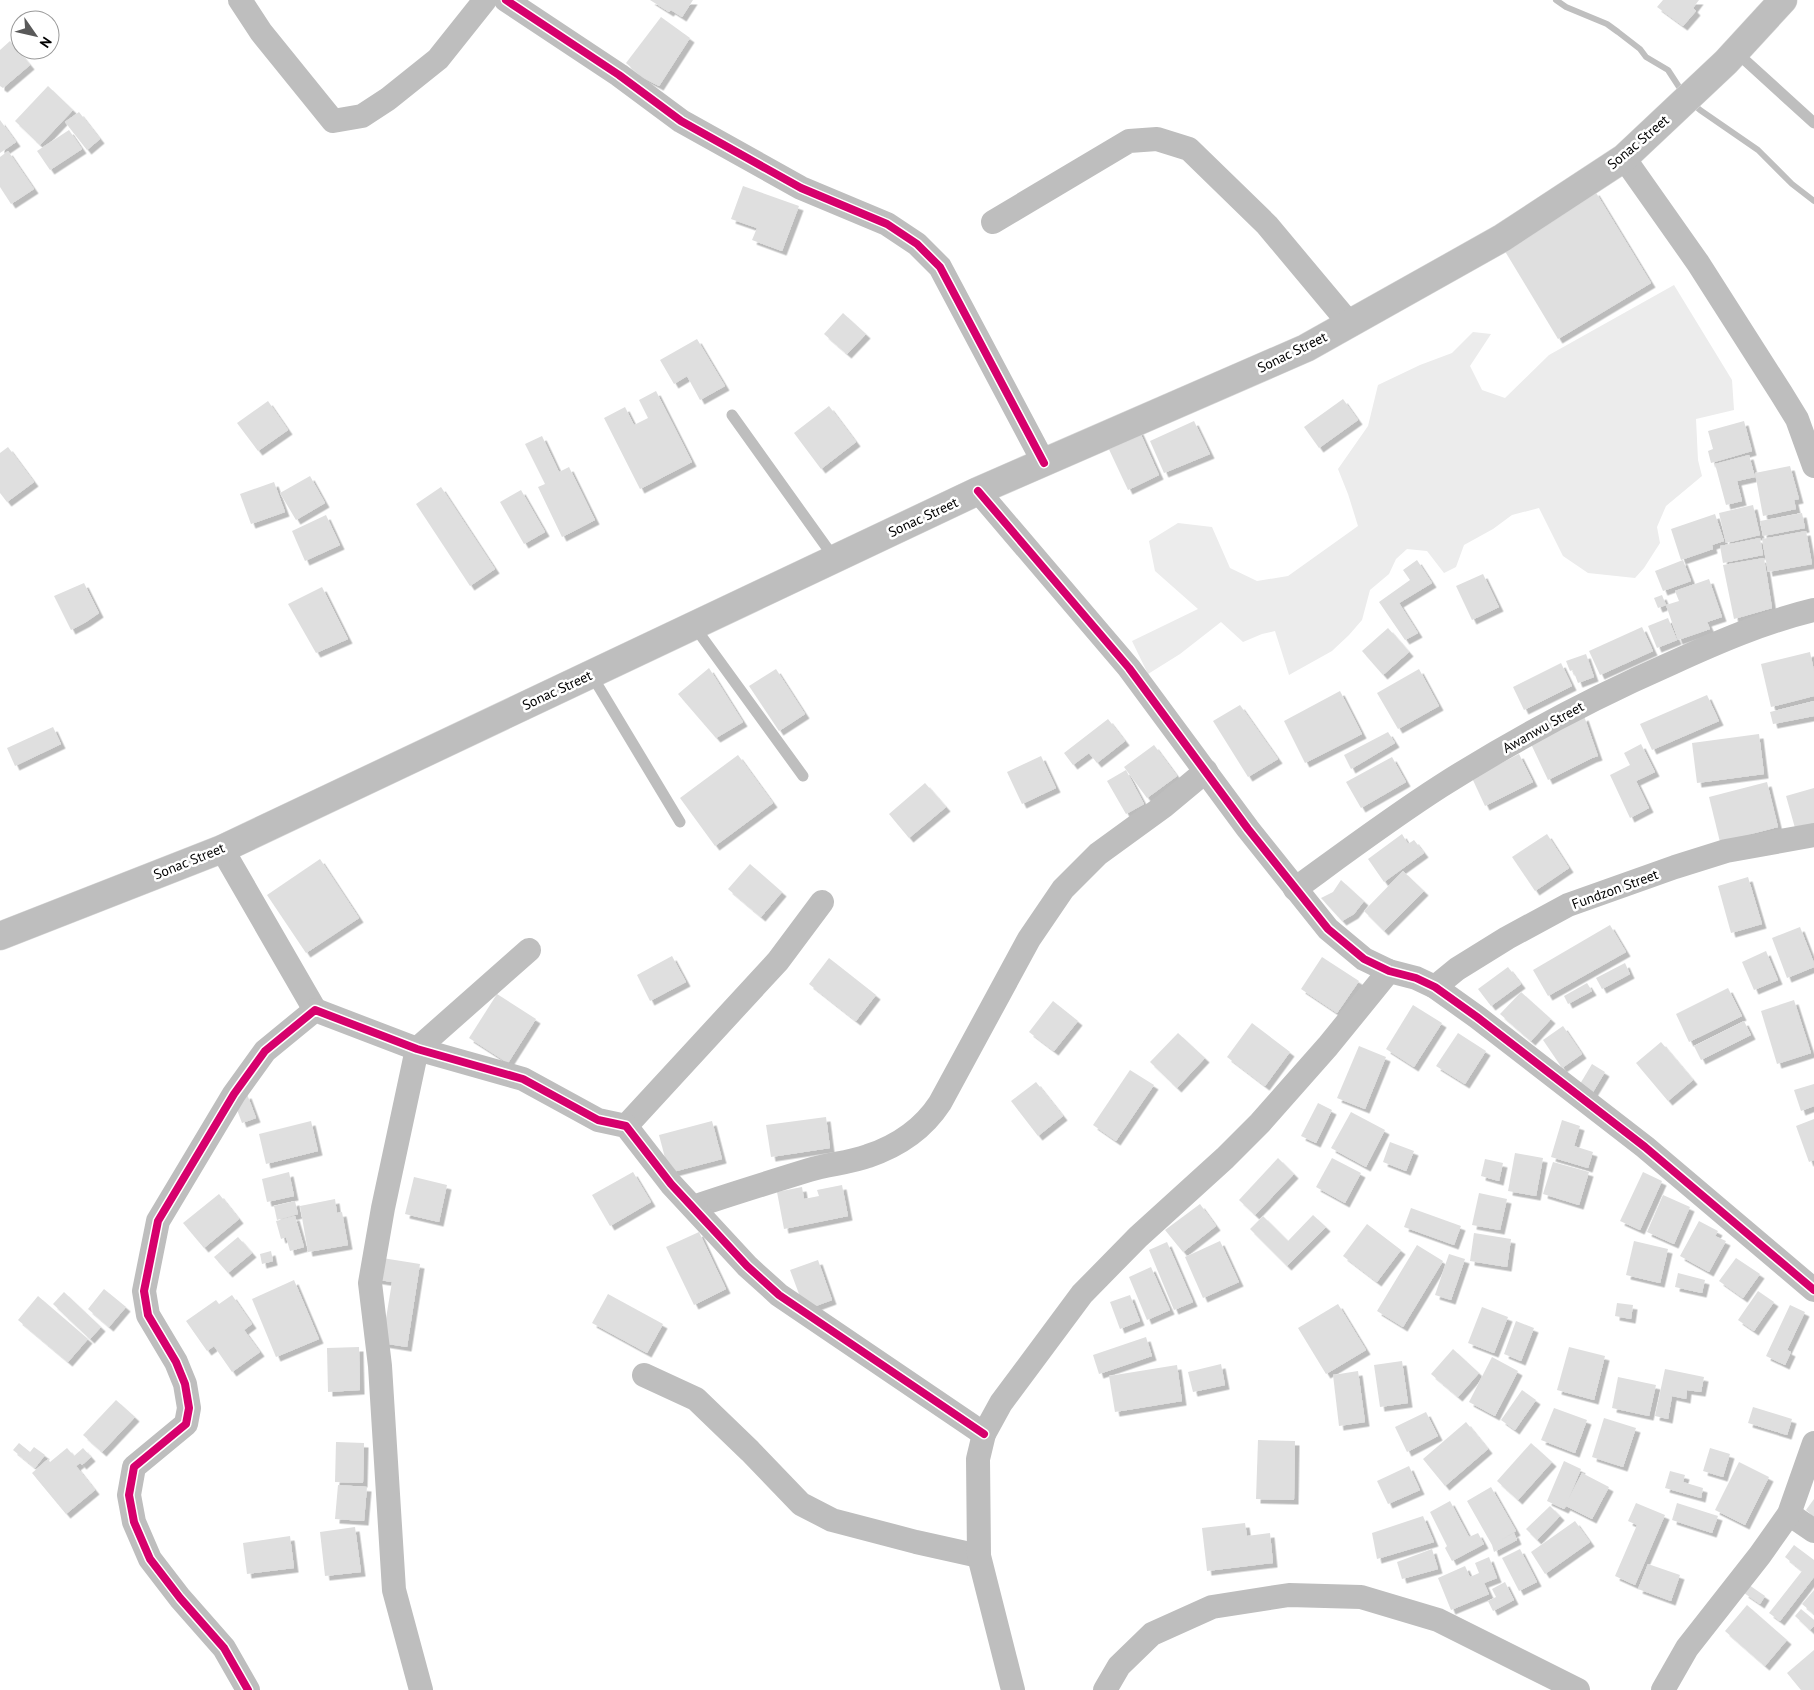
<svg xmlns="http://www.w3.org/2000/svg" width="1814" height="1690" viewBox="0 0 1814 1690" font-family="'PT Sans',sans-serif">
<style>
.green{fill:#ececec}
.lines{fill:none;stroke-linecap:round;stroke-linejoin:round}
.stream{stroke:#bfbfbf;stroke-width:6}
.building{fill:#dfdfdf;filter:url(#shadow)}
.trunk-casing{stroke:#dbdbdb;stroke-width:29}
.service{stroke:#bebebe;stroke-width:11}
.minor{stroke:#bebebe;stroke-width:24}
.trunk{stroke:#bebebe;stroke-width:28}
.cycleway-casing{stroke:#fff;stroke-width:11}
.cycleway{stroke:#d6006c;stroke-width:8}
.labels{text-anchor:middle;stroke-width:5;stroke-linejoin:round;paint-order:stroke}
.street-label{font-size:14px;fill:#000;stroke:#fff}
</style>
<defs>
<filter id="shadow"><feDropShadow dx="4.5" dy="4.5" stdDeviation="0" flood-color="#0004"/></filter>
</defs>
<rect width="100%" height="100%" fill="#fff"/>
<!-- green -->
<path class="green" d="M1674,285l58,95 2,30 -38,9 2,41 4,16 -36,30 -9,21 3,16 -16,25 -9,10 -47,-5 -25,-17 -24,-48 -27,7 -19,14 -29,16 -8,22 -12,6 -17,-22 -20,-2 -11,10 -7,15 -19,16 -8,30 -13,15 -17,16 -43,24 -14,-44 -13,3 -19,8 -22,-20 -41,32 -32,20 -16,-33 66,-32 -43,-38 -6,-30 29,-18 34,4 18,41 27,13 31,-5 70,-50 -10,-32 -10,-25 30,-43 10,-41 42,-20 32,-12 21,-21 18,2 -21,32 12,24 23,8 44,-43z"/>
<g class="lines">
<!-- stream -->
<g class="stream">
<path d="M1556,0l10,7 41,17 11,8 22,17 6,8 22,13 15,23"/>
<path d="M1692,103l8,7 58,40 34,34 22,17"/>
</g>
</g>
<!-- building -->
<g class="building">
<path d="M650,0h43l-11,17 -11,-7 -2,2z"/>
<path d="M1663,0h36l-6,8 3,3 -13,15 -26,-19z"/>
<path d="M661,17l29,21 -31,48 -17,-9 -16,-14z"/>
<path d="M10,41l20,24 -27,23 -3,-2v-36z"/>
<path d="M48,86l25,24 -33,35 -25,-24z"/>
<path d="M79,112l21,27 -13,11 -22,-28z"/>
<path d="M0,120l16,22 -16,11z"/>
<path d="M69,130l13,19 -32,21 -13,-19z"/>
<path d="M8,151l26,38 -23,15 -11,-17v-30z"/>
<path d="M743,186l56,20 -17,45 -30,-11 5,-12 -26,-9z"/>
<path d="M1595,191l56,92 -93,56 -55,-91z"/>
<path d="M843,313l23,21 -19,20 -23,-20z"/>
<path d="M697,339l28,47 -25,14 -13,-24 -13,8 -14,-24z"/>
<path d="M656,391l36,71 -52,27 -36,-71 21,-11 9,18 14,-7 -9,-18z"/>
<path d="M1343,399l15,21 -39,28 -15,-21z"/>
<path d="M268,401l20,29 -30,21 -21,-28z"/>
<path d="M829,406l27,36 -35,27 -27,-36z"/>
<path d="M1194,421l16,33 -46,19 -14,-32z"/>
<path d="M1744,421l8,30 -41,12 -3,-12 5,-2 -5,-18z"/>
<path d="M1138,428l21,47 -31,15 -22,-47z"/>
<path d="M542,436l17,36 10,-5 26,53 -33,17 -24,-50 7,-3 -20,-40z"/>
<path d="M8,447l26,35 -27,20 -7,-9v-40z"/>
<path d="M1749,455l6,22 -18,4 5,20 -16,4 -11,-41z"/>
<path d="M1790,466l9,33 -5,1 2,9 -33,7 -8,-43z"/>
<path d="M310,476l15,27 -29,17 -16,-27z"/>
<path d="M274,482l11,30 -34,12 -11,-30z"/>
<path d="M441,487l54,82 -25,17 -54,-82z"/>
<path d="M521,490l24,42 -21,12 -24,-42z"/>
<path d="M1753,505l7,30 -34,8 -7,-30z"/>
<path d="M1802,513l3,15 -42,8 -3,-15z"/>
<path d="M1715,514l9,27 -12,4 1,4 -32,11 -10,-31z"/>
<path d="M326,515l14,30 -35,16 -13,-30z"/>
<path d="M1806,531l6,33 -44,8 -6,-33z"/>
<path d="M1760,538l3,17 -40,8 -3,-17z"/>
<path d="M1764,558l8,50 -38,11 -11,-54z"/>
<path d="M1417,560l15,23 -33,20 19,30 -13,7 -26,-38 31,-22 -7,-10z"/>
<path d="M1683,560l8,21 -28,10 -8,-20z"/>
<path d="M1483,574l16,33 -27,13 -16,-34z"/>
<path d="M1709,579l13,38 -15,5 3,7 -32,11 -12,-35 13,-4 -4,-10z"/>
<path d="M84,583l15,30 -13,9 -15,8 -17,-34z"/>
<path d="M322,587l26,52 -32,14 -28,-49z"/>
<path d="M1662,595l4,10 -8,3 -4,-10z"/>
<path d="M1668,618l9,22 -20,8 -9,-22z"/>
<path d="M1642,627l11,24 -53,24 -11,-24z"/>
<path d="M1388,628l21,24 -26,23 -21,-24z"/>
<path d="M1810,652l4,19v25l-43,11 -10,-43z"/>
<path d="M1586,654l8,23 -16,6 -5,-13 -3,1 -4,-10z"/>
<path d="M1561,663l11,23 -48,24 -11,-23z"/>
<path d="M709,668l34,54 -27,16 -38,-44z"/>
<path d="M776,669l29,45 -26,17 -30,-45z"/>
<path d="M1419,669l20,37 -41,23 -21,-36z"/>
<path d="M1340,691l22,43 -57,29 -21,-42z"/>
<path d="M1707,695l12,26 -67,29 -12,-26z"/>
<path d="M1814,701v15l-41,8 -3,-12z"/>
<path d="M1240,705l38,54 -30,18 -35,-56z"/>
<path d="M1584,716l14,40 -6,2 -44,22 -17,-36z"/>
<path d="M1108,719l17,22 -28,22 -8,-10 -16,12 -9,-12z"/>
<path d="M53,727l8,17 -46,22 -8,-18z"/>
<path d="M1388,732l7,11 -44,26 -7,-14z"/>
<path d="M1759,734l5,40 -67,9 -5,-40z"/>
<path d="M1641,744l14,28 -19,9 13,27 -19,10 -20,-43 20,-10 -6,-12z"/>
<path d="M1154,745l23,31 -30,22 -23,-31z"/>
<path d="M1519,754l14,28 -48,24 -13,-28z"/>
<path d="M738,755l35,48 -58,43 -35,-48z"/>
<path d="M1041,756l15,32 -34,16 -15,-32z"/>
<path d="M1392,757l14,25 -45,26 -15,-26z"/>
<path d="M1126,770l18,34 -18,10 -19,-33z"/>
<path d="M1767,782l11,45 -58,15 -11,-45z"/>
<path d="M925,783l21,24 -37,31 -20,-24z"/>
<path d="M1814,788v35l-19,5 -9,-32z"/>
<path d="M1402,834l6,10 6,-4 10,13 -40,29 -16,-23z"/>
<path d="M1547,834l22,34 -34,23 -23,-34z"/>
<path d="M320,859l39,59 -53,35 -39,-58z"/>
<path d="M750,864l32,28 -21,25 -33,-28z"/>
<path d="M1403,871l21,20 -40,40 -20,-20z"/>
<path d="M1748,877l14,47 -31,9 -13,-47z"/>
<path d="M1341,880l23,21 -10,13 -12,7 -21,-23 12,-6z"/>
<path d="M1610,925l16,27 -78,44 -15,-26z"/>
<path d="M1800,927l14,36v4l-27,11 -15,-40z"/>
<path d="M1766,951l12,29 -24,10 -12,-28z"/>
<path d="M672,956l14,26 -36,19 -13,-26z"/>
<path d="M1322,957l37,24 -22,32 -36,-24z"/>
<path d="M829,958l47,37 -20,26 -47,-37z"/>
<path d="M1625,963l5,11 -28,15 -6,-11z"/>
<path d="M1508,967l13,17 -30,22 -13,-17z"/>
<path d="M1587,983l5,8 -24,13 -4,-8z"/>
<path d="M1728,988l14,28 -53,26 -13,-28z"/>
<path d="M1521,992l30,27 -20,22 -31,-27z"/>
<path d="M497,994l39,25 -28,44 -39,-25z"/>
<path d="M1794,1000l17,53 -34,11 -16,-53z"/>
<path d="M1053,1001l25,20 -24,30 -25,-19z"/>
<path d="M1413,1005l29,18 -28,44 -28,-18z"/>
<path d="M1744,1021l7,14 -50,25 -7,-14z"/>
<path d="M1252,1023l38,29 -25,34 -38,-29z"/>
<path d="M1563,1026l19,28 -20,14 -19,-28z"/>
<path d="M1178,1033l27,25 -28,30 -27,-26z"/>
<path d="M1458,1033l28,18 -21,33 -29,-18z"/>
<path d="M1661,1042l32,38 -25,21 -32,-38z"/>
<path d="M1359,1046l27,11 -21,52 -28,-11z"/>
<path d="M1592,1064l13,8 -12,20 -13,-8z"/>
<path d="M1130,1070l24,15 -38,56 -23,-16z"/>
<path d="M1036,1082l27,34 -25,20 -27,-35z"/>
<path d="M1814,1084v22l-13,5 -7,-21z"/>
<path d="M247,1094l9,24 -14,5 -9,-24z"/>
<path d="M1318,1103l14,7 -16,33 -15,-7z"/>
<path d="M1351,1112l34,18 -19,37 -35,-19z"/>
<path d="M826,1117l4,31 -59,9 -5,-32z"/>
<path d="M1814,1119v41l-5,2 -13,-36z"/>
<path d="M1562,1120l18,6 -6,20 19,6 -5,16 -37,-11z"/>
<path d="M311,1121l7,30 -52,13 -7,-30z"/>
<path d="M712,1121l10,38 -53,14 -10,-38z"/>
<path d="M1390,1142l24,9 -8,20 -23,-9z"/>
<path d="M1515,1153l28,5 -7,38 -28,-5z"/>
<path d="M1278,1158l16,16 -39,41 -16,-15z"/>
<path d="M1332,1158l29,15 -16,30 -29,-16z"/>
<path d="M1485,1159l18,4 -4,18 -18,-5z"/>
<path d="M1553,1162l36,10 -10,33 -36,-11z"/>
<path d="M289,1172l5,24 -27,6 -5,-23z"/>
<path d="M633,1172l18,30 -41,24 -18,-31z"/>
<path d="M1643,1172l19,9 -22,49 -20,-9z"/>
<path d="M414,1177l33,8 -8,37 -34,-8z"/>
<path d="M842,1185l6,31 -64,13 -7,-37 25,-5 2,12 15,-3 -2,-6z"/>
<path d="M1479,1193l28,6 -7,31 -28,-5z"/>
<path d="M219,1194l20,25 -35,29 -21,-25z"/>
<path d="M1663,1195l27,12 -16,37 -27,-12z"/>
<path d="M335,1199l2,14 5,-1 6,33 -40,7 -8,-46z"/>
<path d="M295,1201l3,13 -21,6 -3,-14z"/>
<path d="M1200,1204l16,22 -33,26 -18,-22z"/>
<path d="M1411,1208l50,18 -7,19 -50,-18z"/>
<path d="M1313,1215l13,12 -39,39 -37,-37 13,-13 25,25z"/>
<path d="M295,1216l9,31 -14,4 -4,-14 -5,2 -5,-18z"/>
<path d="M1699,1221l19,10 -3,5 11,5 -17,31 -29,-16z"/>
<path d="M1367,1224l34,26 -24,32 -34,-26z"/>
<path d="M699,1232l27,57 -32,16 -28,-58z"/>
<path d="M1474,1233l37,6 -4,28 -37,-6z"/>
<path d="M238,1237l14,16 -24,20 -14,-16z"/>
<path d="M1220,1241l19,41 -36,16 -18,-41z"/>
<path d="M1634,1241l34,8 -8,34 -34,-8z"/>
<path d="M1167,1242l26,60 -19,8 -25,-60z"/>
<path d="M1417,1245l26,16 -40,66 -26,-16z"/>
<path d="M271,1251l2,10 -11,3 -2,-10z"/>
<path d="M1449,1254l16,5 -14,41 -16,-5z"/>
<path d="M376,1257l44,7 -13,83 -25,-4 10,-61 -19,-3z"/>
<path d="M1736,1258l24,16 -17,24 -24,-17z"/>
<path d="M818,1260l14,40 -27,10 -15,-40z"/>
<path d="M1151,1267l19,43 -23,10 -18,-43z"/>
<path d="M1678,1273l27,7 -3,13 -27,-6z"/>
<path d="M294,1280l25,59 -43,18 -24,-58z"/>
<path d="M104,1289l22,18 -17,20 -21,-18z"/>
<path d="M1758,1291l16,11 -20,29 -16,-11z"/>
<path d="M64,1292l37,35 -11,12 -37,-35z"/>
<path d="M608,1294l55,30 -16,29 -55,-30z"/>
<path d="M232,1295l20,29 -8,6 16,22 -28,20 -18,-26 -7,5 -21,-30 30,-21 3,4z"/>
<path d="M1130,1295l10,26 -20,8 -10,-27z"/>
<path d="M38,1296l50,43 -20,23 -50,-42z"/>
<path d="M1617,1303l16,2 -2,14 -16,-3z"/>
<path d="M1338,1304l28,46 -40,24 -28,-46z"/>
<path d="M1790,1305l15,7 -18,38 4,2 -6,13 -19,-9z"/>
<path d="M1482,1307l26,10 -14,36 -26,-10z"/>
<path d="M1516,1321l18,7 -13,33 -17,-7z"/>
<path d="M1146,1337l6,19 -53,18 -6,-19z"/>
<path d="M359,1347l1,43 -32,2 -1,-44z"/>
<path d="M1569,1347l36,9 -11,44 -37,-10z"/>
<path d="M1453,1349l26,24 -21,24 -27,-23z"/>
<path d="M1492,1357l26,14 -23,45 -26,-14z"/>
<path d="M1402,1361l6,42 -28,4 -6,-42z"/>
<path d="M1221,1364l4,21 -32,7 -5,-20z"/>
<path d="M1177,1365l5,36 -67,11 -6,-36z"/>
<path d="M1665,1369l39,8 -3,15 -14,-2 -1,9 -14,-3 -4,23 -13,-3z"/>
<path d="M1358,1371l7,51 -26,4 -6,-51z"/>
<path d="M1618,1377l38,8 -7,31 -37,-8z"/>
<path d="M1522,1390l14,10 -21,30 -14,-10z"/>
<path d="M116,1400l19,17 -33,35 -19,-17z"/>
<path d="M1753,1407l39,12 -5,16 -39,-12z"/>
<path d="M1554,1408l33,12 -12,33 -34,-13z"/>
<path d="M1426,1412l12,24 -31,16 -12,-25z"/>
<path d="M1604,1418l32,10 -13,39 -31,-10z"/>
<path d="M1466,1422l22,27 -43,37 -22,-27z"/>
<path d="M1258,1440l37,1 -1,59 -38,-1z"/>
<path d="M336,1442l28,1 -1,40 -28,-1z"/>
<path d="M19,1443l11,9 4,-5 11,8 -10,13 -22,-18z"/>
<path d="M1531,1443l21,19 -34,38 -21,-19z"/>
<path d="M67,1448l7,8 9,-8 8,9 -9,8 -6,-7 4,5 -4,3 19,24 -29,24 -34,-41 16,-14 2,3z"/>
<path d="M1710,1448l20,6 -7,23 -20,-6z"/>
<path d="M1564,1461l17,8 -13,31 14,-27 27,14 -17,32 -26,-13 -2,3 -17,-8z"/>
<path d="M1739,1462l30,15 -24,48 -30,-15z"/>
<path d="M1409,1466l11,24 -32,14 -11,-23z"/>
<path d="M1670,1471l15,4 -2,7 20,6 -2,10 -36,-10z"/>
<path d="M338,1485l29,2 -3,34 -29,-2z"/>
<path d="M1491,1487l25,44 -17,10 15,-8 3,7 -23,12 -2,-7 -25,-44z"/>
<path d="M1814,1499v18l-8,-7z"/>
<path d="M1450,1501l19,36 9,-4 6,11 -32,17 -7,-13 2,-2 -17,-34z"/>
<path d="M1636,1503l29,12 -30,70 -20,-9 22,-51 -9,-4z"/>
<path d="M1677,1503l41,13 -6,17 -40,-13z"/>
<path d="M1550,1506l10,10 -23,24 -11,-11z"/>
<path d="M1423,1516l11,26 -57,17 -5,-26z"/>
<path d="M1575,1521l15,21 -45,32 -14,-22z"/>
<path d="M1245,1523l2,13 23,-3 3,30 -66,8 -5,-43z"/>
<path d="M355,1527l6,45 -36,4 -5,-44z"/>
<path d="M290,1536l4,32 -47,6 -4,-31z"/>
<path d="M1794,1545l20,15v17l-34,44 -11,-8 33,-42 -17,-14z"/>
<path d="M1432,1549l6,20 -36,10 -5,-17z"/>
<path d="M1520,1549l17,33 -18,9 -17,-33z"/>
<path d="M1489,1557l8,21 -13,5 5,11 -38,16 -13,-32 27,-12 5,11 9,-4 -4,-10z"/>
<path d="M1648,1564l32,11 -9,26 -33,-12z"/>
<path d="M1505,1582l9,18 -21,11 -5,-10 8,-4 -4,-8z"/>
<path d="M1749,1585l16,11 -5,8 -16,-11z"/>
<path d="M1814,1590v24l-12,-10z"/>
<path d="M1747,1605l40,35 -22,26 -40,-35z"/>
<path d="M1801,1609l13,11v6l-4,4 -15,-14z"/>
<path d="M1814,1650v40h-13l-14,-17z"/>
</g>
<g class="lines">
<defs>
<path id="trunk" d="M0,936l222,-87 756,-358 328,-143 196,-110 122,-80 102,-96 57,-62"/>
</defs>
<!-- trunk casing -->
<use href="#trunk" class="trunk-casing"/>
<!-- service -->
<g class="service">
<path d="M1736,52l78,71"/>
<path d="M732,415l103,144"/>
<path d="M694,626l109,150"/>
<path d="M591,674l89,148"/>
</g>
<!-- minor -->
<g class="minor">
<path d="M240,0l21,32 72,89 29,-5 26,-17 50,-40 47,-59"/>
<path d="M506,0l113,75 62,46 120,67 86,36 30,20 23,23 104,196"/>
<path d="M1624,158l74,105 83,130 16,26 17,47"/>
<path d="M993,222l136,-81 28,-2 32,10 78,76 82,98"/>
<path d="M978,491l151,177 119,161 80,100 36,30 25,12 27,7 19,9 42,30 168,130 169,143"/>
<path d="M222,849l93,161"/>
<path d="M1295,889c48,-35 96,-71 146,-103 74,-47 151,-88 231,-123 46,-21 92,-41 142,-53"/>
<path d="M1435,987l22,-18 50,-31 61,-33 107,-38 51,-16 88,-16"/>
<path d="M626,1126l152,-165 44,-59"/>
<path d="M693,1207c38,-13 77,-25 116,-37 19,-6 40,-7 59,-14 30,-10 55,-27 72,-53l89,-164 34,-50 35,-35 66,-48 42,-35"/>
<path d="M644,1375l52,24 54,52 51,53 31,16 84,22 63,14"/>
<path d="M1789,1514l25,17"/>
<path d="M248,1690l-24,-42 -44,-50 -30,-39 -16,-37 -5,-27 5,-28 52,-43 3,-16 -4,-24 -9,-22 -28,-47 -4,-24 14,-70 76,-127 31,-43 50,-41 102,39 106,30 75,41 28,6 45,58 76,82 32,29 205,139"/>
<path d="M421,1690l-27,-100 -14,-224 -10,-83 13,-75 34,-159 112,-99"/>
<path d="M1013,1690l-34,-134 -1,-97 6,-25 17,-31 81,-109 56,-57 87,-79 35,-35 68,-77 61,-75"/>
<path d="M1105,1690l14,-24 33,-32 60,-27 77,-12 72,2 77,23 140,70"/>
<path d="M1663,1690l24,-42 73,-93 29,-41 25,-71"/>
</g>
<!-- trunk -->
<use href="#trunk" class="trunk"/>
<defs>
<g id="cycleway">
<path d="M506,0l113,75 62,46 120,67 86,36 30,20 23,23 104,196"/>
<path d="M978,491l151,177 119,161 80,100 36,30 25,12 27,7 19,9 42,30 168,130 169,143"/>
<path d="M248,1690l-24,-42 -44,-50 -30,-39 -16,-37 -5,-27 5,-28 52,-43 3,-16 -4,-24 -9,-22 -28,-47 -4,-24 14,-70 76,-127 31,-43 50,-41 102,39 106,30 75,41 28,6 45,58 76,82 32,29 205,139"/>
</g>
</defs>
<!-- cycleway casing -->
<use href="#cycleway" class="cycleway-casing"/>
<!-- cycleway -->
<use href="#cycleway" class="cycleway"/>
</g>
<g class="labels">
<!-- street labels -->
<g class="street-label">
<text transform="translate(1638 142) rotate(-40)" y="5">Sonac Street</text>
<text transform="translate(1292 352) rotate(-26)" y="5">Sonac Street</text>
<text transform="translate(923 517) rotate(-25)" y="5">Sonac Street</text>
<text transform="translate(557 690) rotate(-25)" y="5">Sonac Street</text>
<text transform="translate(1543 727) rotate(-29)" y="5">Awanwu Street</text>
<text transform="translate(189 861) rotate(-22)" y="5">Sonac Street</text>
<text transform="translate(1615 889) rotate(-20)" y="5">Fundzon Street</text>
</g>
</g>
<!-- north arrow -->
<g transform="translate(35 35) rotate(124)"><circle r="24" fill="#ffffff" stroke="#999999"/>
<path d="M0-4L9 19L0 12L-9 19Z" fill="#595959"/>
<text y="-8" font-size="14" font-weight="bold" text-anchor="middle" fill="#000000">N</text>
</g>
</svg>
